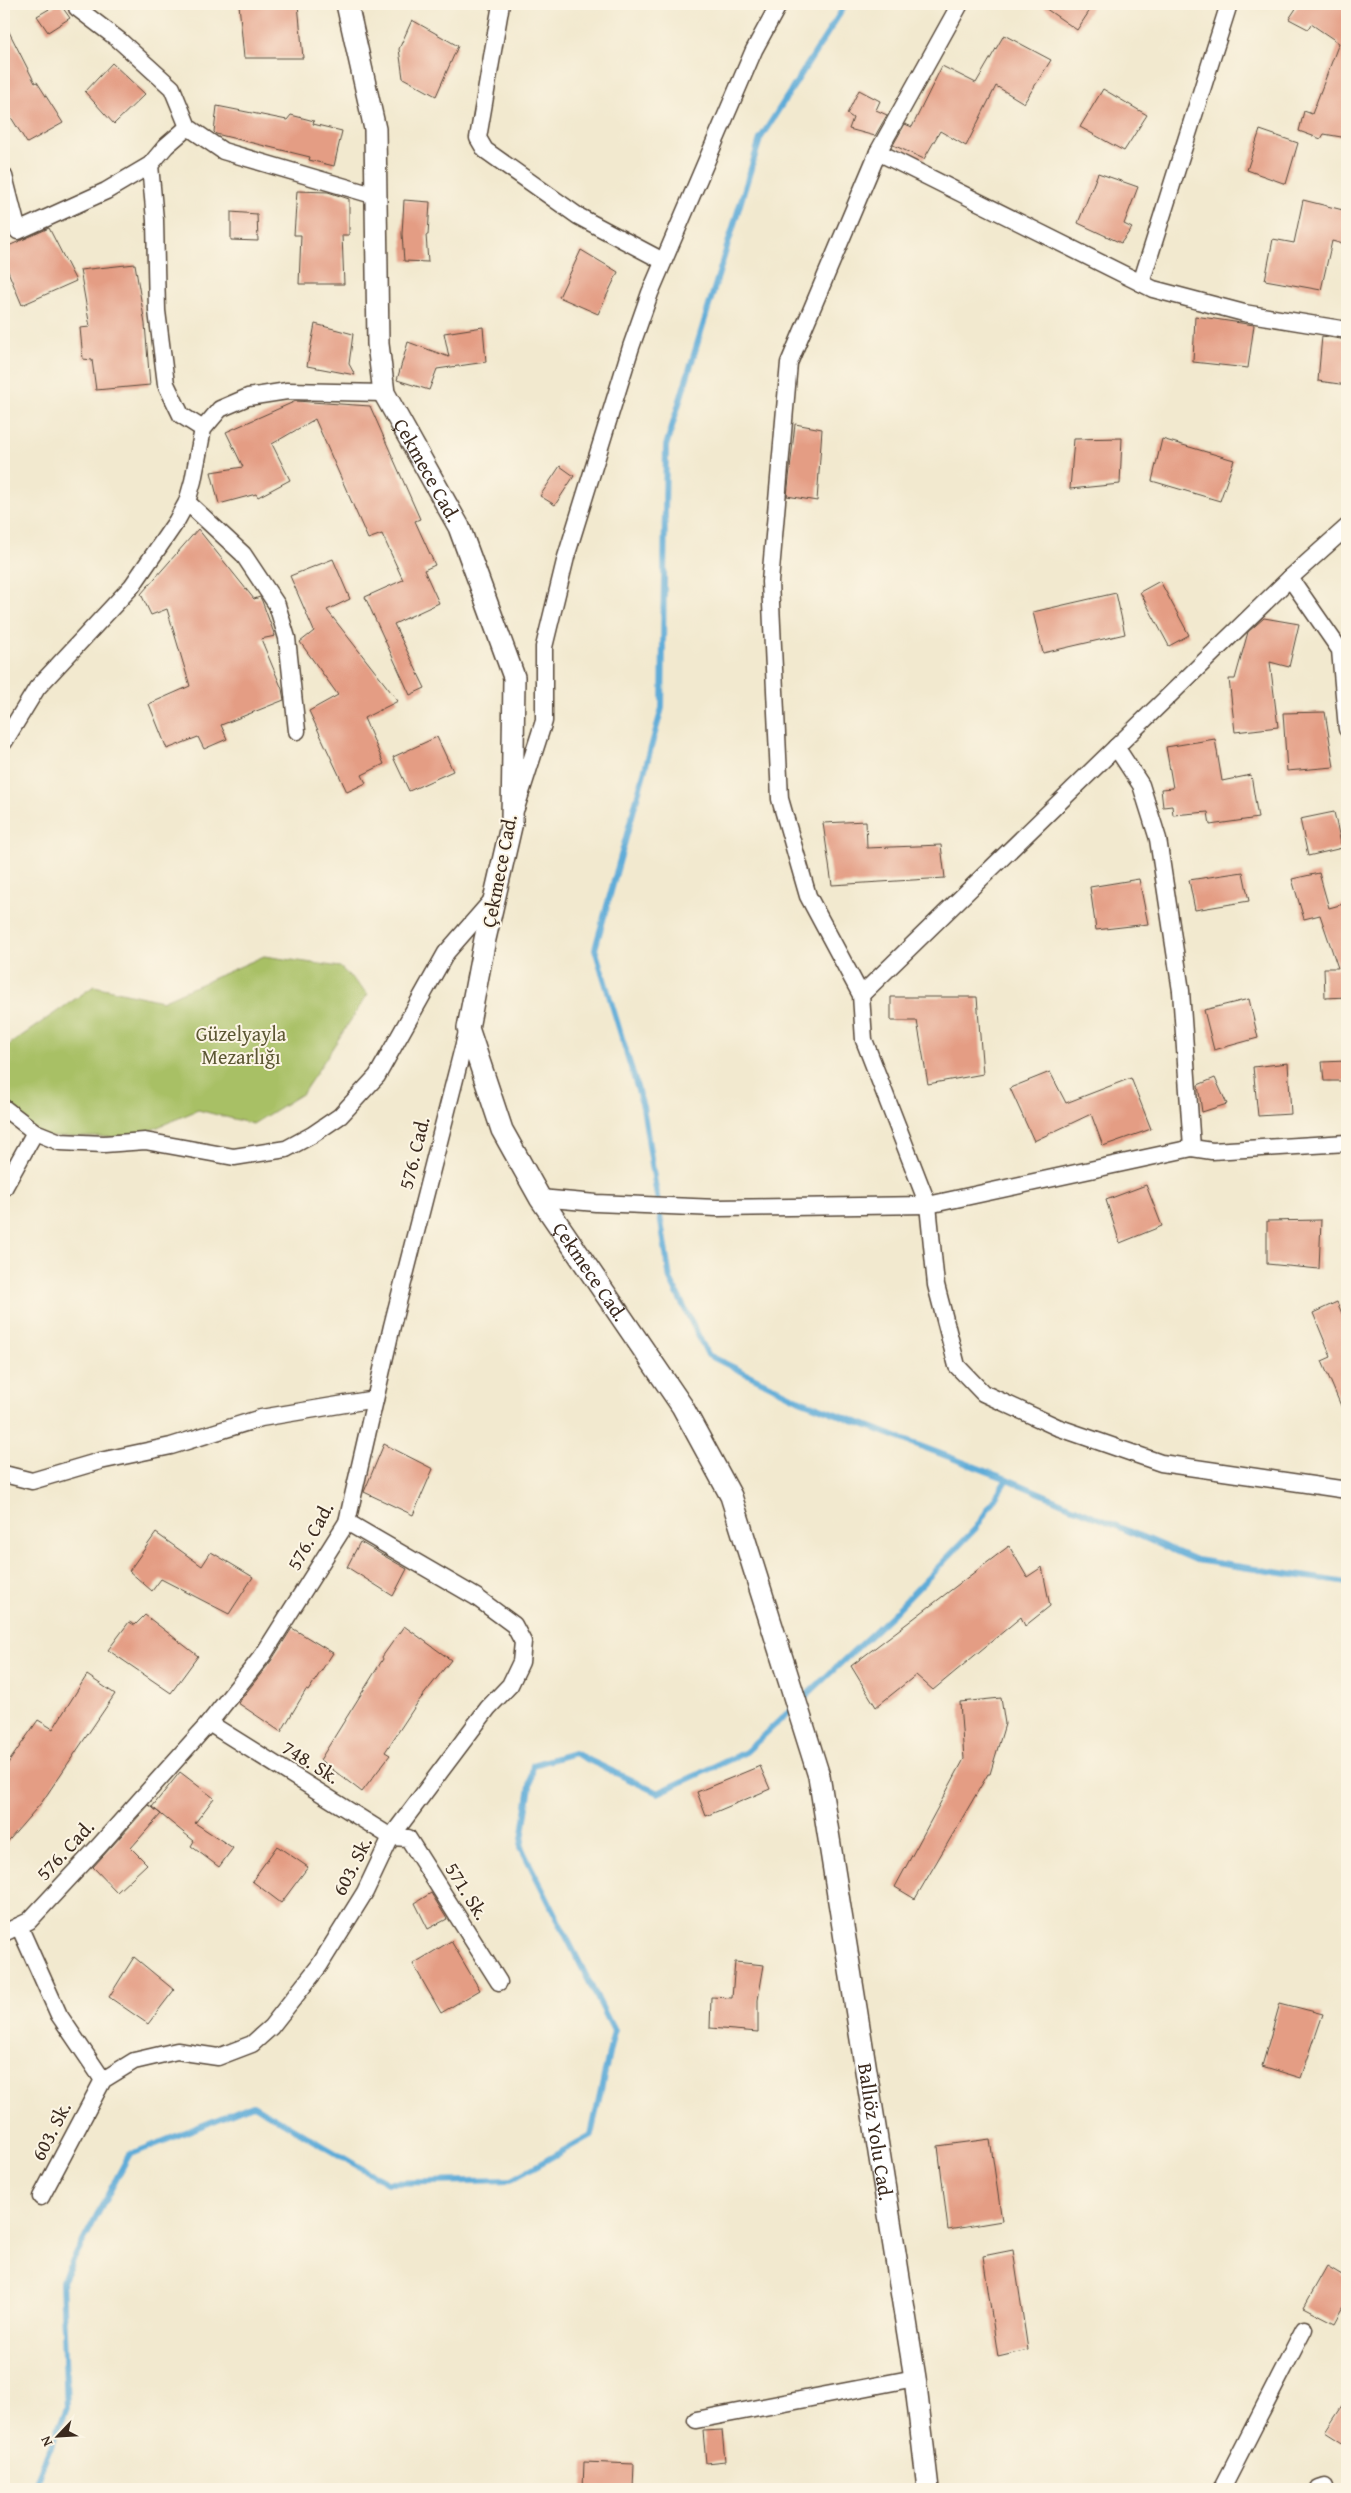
<svg xmlns="http://www.w3.org/2000/svg" width="1351" height="2493" viewBox="0 0 1351 2493" font-family="'Gentium Book Plus',serif">
<style>
.green{fill:#a8c065;stroke:#727542}
.lines{fill:none;stroke-linecap:round;stroke-linejoin:round}
.stream{stroke:#5eacd8;stroke-width:6}
.building{fill:#e49d84}
.minor-casing{stroke:#564739;stroke-width:19}
.tertiary-casing{stroke:#564739;stroke-width:24}
.minor{stroke:#fff;stroke-width:16}
.tertiary{stroke:#fff;stroke-width:21}
.labels{text-anchor:middle;stroke-width:4;stroke-linejoin:round;paint-order:stroke}
.street-label{font-size:20px;fill:#3b2a1e;stroke:#fcf5e5}
.park-label{font-size:20px;fill:#5c5733;stroke:#fcf5e5}
</style>
<rect width="100%" height="100%" fill="#fcf5e5"/>
<filter id="ink" filterUnits="userSpaceOnUse"><feTurbulence type="fractalNoise" baseFrequency=".02" numOctaves="2"/><feDisplacementMap in="SourceGraphic" scale="10" xChannelSelector="R" yChannelSelector="G"/><feConvolveMatrix kernelMatrix="1 2 1 2 8 2 1 2 1" color-interpolation-filters="sRGB"/></filter>
<filter id="wash" filterUnits="userSpaceOnUse"><feTurbulence type="fractalNoise" baseFrequency=".0096" numOctaves="4" result="noise"/><feDisplacementMap in="SourceGraphic" scale="20" xChannelSelector="R" yChannelSelector="G"/><feGaussianBlur stdDeviation="1.12" result="paint"/><feColorMatrix in="noise" values="0 0 0 0 0 0 0 0 0 0 0 0 0 0 0 0 0 1.4 0 .05"/><feComposite in="paint" operator="in"/></filter>
<g filter="url(#wash)">
<rect width="100%" height="100%" fill="#f2e9cf"/>
<!-- green -->
<path class="green" d="M264,956l76,11 28,27 -65,99 -50,31 -55,-14 -64,27h-93l-37,-29v-56l6,-8 84,-58 68,15z"/>
<g class="lines">
<!-- stream -->
<g class="stream">
<path d="M846,4l-86,135 -94,307 -4,262 -67,241 48,158 27,172 38,76 94,46 205,78 189,81 151,23"/>
<path d="M33,2489l34,-81 -5,-127 67,-126 124,-50 134,78 124,-3 80,-45 23,-104 -93,-184 12,-82 41,-12 84,40 88,-41 147,-138 83,-86 31,-49"/>
</g>
</g>
<g id="blocks">
<!-- building -->
<g class="building">
<path d="M58,4h2l10,14 -22,14 -11,-16z"/>
<path d="M239,4h59l5,54h-59z"/>
<path d="M1039,4h55l-17,26z"/>
<path d="M1299,4h48v134l-23,-4 -3,5 -22,-8 5,-20 8,3 27,-71 -28,-19 -3,5 -19,-10z"/>
<path d="M412,20l46,26 -22,50 -33,-18 -4,-29z"/>
<path d="M4,22l31,61 2,-1 26,41 -36,20 -23,-37z"/>
<path d="M1004,35l47,25 -27,43 -28,-17 -30,60 -26,-15 -16,28 -31,-14 12,-21 7,3 30,-61 34,17z"/>
<path d="M112,63l33,31 -31,30 -29,-32z"/>
<path d="M1103,89l44,26 -23,36 -44,-24z"/>
<path d="M859,90l21,11 -4,9 11,5 -12,21 -26,-7 4,-11 -6,-4z"/>
<path d="M217,106l70,14 4,-5 23,6 -1,3 29,7 -8,35 -25,-6 1,-3 -94,-23 -2,-2z"/>
<path d="M1260,130l38,13 -12,41 -39,-14z"/>
<path d="M1098,173l40,14 -14,37 8,4 -11,15 -43,-20z"/>
<path d="M297,191l31,1 21,7v36h-7l2,49h-45l2,-49h-7z"/>
<path d="M404,200l26,2 -2,33h-2l2,27 -24,-1 -2,-27z"/>
<path d="M1303,200l44,11v34l-15,-4 -11,49 -56,-10 8,-41 21,4z"/>
<path d="M231,212l26,2 1,27 -27,-1z"/>
<path d="M49,228l27,53 -54,24 -18,-43v-14z"/>
<path d="M581,250l37,22 -20,42 -39,-17z"/>
<path d="M135,264l10,60 5,61 -54,5 -4,-30 -9,-1 -3,-31 10,-1 -10,-57z"/>
<path d="M1195,316l59,9 -6,43 -55,-6z"/>
<path d="M315,324l38,10 -4,30 6,11 -48,-9z"/>
<path d="M483,327l3,35 -49,7 -8,21 -32,-10 11,-38 41,15 -5,-24z"/>
<path d="M1322,336l25,4v45l-29,-4z"/>
<path d="M296,401l74,5 50,113 -5,2 20,44 -11,5 15,33 -45,21 31,64 -15,7 -45,-98 38,-17 -21,-46 -14,5 -53,-120 -43,25 18,36 -32,17 -2,-3 -37,10 -8,-32 32,-5 -17,-35z"/>
<path d="M795,424l27,5 -5,72 -30,-5z"/>
<path d="M1122,438l-2,46 -50,5 4,-50z"/>
<path d="M1162,439l72,21 -14,41 -68,-20z"/>
<path d="M560,466l14,10 -19,29 -15,-9z"/>
<path d="M198,529l56,70 6,-2 2,4 13,35 -14,3 21,50 2,11 -63,25 6,14 -23,10 -6,-12 -31,12 -18,-45 41,-18 -23,-77 -16,6 -10,-21z"/>
<path d="M333,559l17,40 -23,11 71,91 -34,17 20,46 -22,11 4,8 -19,9 -38,-81 29,-16 -38,-53 14,-11 -24,-55z"/>
<path d="M1160,581l29,54 -20,11 -29,-54z"/>
<path d="M1116,593l9,41 -82,19 -10,-41z"/>
<path d="M1264,618l35,6 -10,43 -19,-5 8,65 -43,5 -6,-53h6l13,-47z"/>
<path d="M1325,712l9,55 -47,4 -4,-58z"/>
<path d="M437,737l16,34 -44,20 -16,-34z"/>
<path d="M1215,739l7,42 29,-6 7,43 -48,7 -2,-13 -35,3 -1,-9 -9,1 -2,-18 12,-1 -7,-41z"/>
<path d="M1334,812l8,36 -34,8 -8,-37z"/>
<path d="M866,821l1,27 74,-3 4,33 -113,7 -9,-62z"/>
<path d="M1243,872l6,29 -54,9 -6,-30z"/>
<path d="M1319,873l10,35 18,-5v94l-22,1 -1,-30h14l-18,-53 -16,4 -12,-40z"/>
<path d="M1139,879l9,45 -52,6 -6,-43z"/>
<path d="M891,997h86l6,77 -55,10 -11,-63h-26z"/>
<path d="M1249,999l9,39 -44,12 -10,-40z"/>
<path d="M1347,1061v20h-23l-2,-19z"/>
<path d="M1288,1063l3,51 -33,2 -5,-49z"/>
<path d="M1050,1072l16,31 65,-25 20,51 -48,17 -12,-32 -57,27 -24,-53z"/>
<path d="M1215,1078l12,26 -25,8 -4,-27z"/>
<path d="M1146,1185l16,41 -42,17 -14,-43z"/>
<path d="M1321,1220l-2,49 -52,-5v-43z"/>
<path d="M1337,1302l10,23v95l-25,-59 9,-4 -18,-44z"/>
<path d="M384,1444l49,25 -20,46 -49,-23z"/>
<path d="M156,1533l46,33 9,-14 42,25 -24,37 -68,-35 -9,12 -23,-20z"/>
<path d="M360,1542l47,27 -14,27 -46,-29z"/>
<path d="M1009,1546l18,31 15,-10 8,39 -25,20 -4,-9 -88,73 -17,-15 -40,32 -25,-41z"/>
<path d="M145,1615l53,41 -27,37 -63,-43 21,-28 6,3z"/>
<path d="M404,1626l47,34 -33,42 -33,50 5,3 -28,37 -42,-32 63,-101 -1,-2z"/>
<path d="M292,1628l41,25 -25,38 -2,-1 -25,42 -43,-29 33,-42z"/>
<path d="M87,1675l28,19 -73,108 -38,44v-77l34,-49 15,9z"/>
<path d="M1001,1698l4,26 -15,50h-2l-73,125 -20,-12 69,-128 -4,-57z"/>
<path d="M760,1766l10,23 -64,27 -9,-24z"/>
<path d="M180,1772l34,26 -19,25 38,25 -14,19 -28,-21 3,-5 -42,-34z"/>
<path d="M149,1805l12,9 -30,34 16,16 -30,28 -24,-25z"/>
<path d="M277,1846l31,21 -27,36 -29,-22z"/>
<path d="M431,1893l16,26 -19,10 -13,-26z"/>
<path d="M451,1941l29,49 -39,23 -28,-49z"/>
<path d="M134,1957l40,33 -26,34 -39,-27z"/>
<path d="M735,1962l29,3 -6,35v32l-48,-4 1,-31 21,1z"/>
<path d="M1280,2003l43,11 -22,64 -39,-12z"/>
<path d="M990,2139l12,82 -54,9 -10,-84z"/>
<path d="M1013,2250l15,100 -30,7 -15,-101z"/>
<path d="M1327,2266l20,12v23l-12,22 -31,-16z"/>
<path d="M1347,2399v47l-22,-14z"/>
<path d="M722,2430l3,31 -19,2 -3,-32z"/>
<path d="M584,2462l50,2 -1,25h-50z"/>
</g>
</g>
</g>
<g filter="url(#ink)">
<use href="#blocks" fill-opacity="0" stroke="#564739" stroke-width="1"/>
<g class="lines">
<defs>
<g id="minor">
<path d="M501,4l-23,134 7,12 93,66 85,45"/>
<path d="M960,4l-82,148 -89,211 -19,219 10,217 28,97 53,99 3,45 64,165 8,80 21,81 26,27 74,34 104,36 186,27"/>
<path d="M77,8l42,32 53,48 16,39"/>
<path d="M878,152l275,137 91,24 103,17"/>
<path d="M150,165l5,55 2,91 9,73 15,31 22,14"/>
<path d="M4,176l14,55 88,-40 44,-26 16,-19 22,-19 35,24 153,45"/>
<path d="M1141,283l88,-279"/>
<path d="M187,502l56,52 34,51 10,33 10,93"/>
<path d="M1347,527l-57,51 50,72 7,79"/>
<path d="M4,742l33,-54 95,-102 44,-64 11,-20 6,-21 10,-52 17,-20 28,-12 39,-6 97,2"/>
<path d="M1116,747l25,38 17,54 23,152 11,157"/>
<path d="M516,808l28,-87v-74l22,-90 65,-210 19,-54 104,-243 25,-46"/>
<path d="M861,995l429,-417"/>
<path d="M4,1108l31,24 25,10 44,2 41,-3 89,16 52,-8 26,-14 28,-19 37,-40 69,-123 48,-55"/>
<path d="M4,1188l31,-56"/>
<path d="M540,1198l56,5 121,5 211,-3 264,-57 20,3 135,-8"/>
<path d="M4,1474l28,7 68,-20 71,-15 90,-28 114,-19"/>
<path d="M209,1723l182,114 17,1 91,144"/>
<path d="M19,1926l40,89 44,65"/>
<path d="M4,1933l25,-12 70,-75 110,-123 54,-68 84,-133 45,-196 76,-298"/>
<path d="M41,2197l62,-117 31,-19 43,-10 41,6 34,-13 19,-17 48,-61 46,-74 26,-55 97,-129 22,-23 11,-23 2,-20 -9,-17 -38,-28 -129,-75"/>
<path d="M696,2420l219,-42"/>
<path d="M1222,2489l82,-160"/>
<path d="M1319,2489l6,-2"/>
</g>
<g id="tertiary">
<path id="s1" d="M347,4l28,125 3,215 6,49 75,134 55,150 -2,145 -27,117 -17,89 34,102 38,68 142,208 49,90 88,280 96,602 13,111"/>
</g>
</defs>
<!-- minor casing -->
<use href="#minor" class="minor-casing"/>
<!-- tertiary casing -->
<use href="#tertiary" class="tertiary-casing"/>
<!-- minor -->
<use href="#minor" class="minor"/>
<!-- tertiary -->
<use href="#tertiary" class="tertiary"/>
</g>
</g>
<g class="labels">
<!-- street labels -->
<g class="street-label">
<text dy="7" stroke="none"><textPath href="#s1" startOffset="481">Çekmece Cad.</textPath></text>
<text transform="translate(499 871) rotate(-79)" y="7">Çekmece Cad.</text>
<text transform="translate(414 1153) rotate(-76)" y="7">576. Cad.</text>
<text dy="7" stroke="none"><textPath href="#s1" startOffset="1336">Çekmece Cad.</textPath></text>
<text transform="translate(310 1536) rotate(-61)" y="7">576. Cad.</text>
<text transform="translate(311 1762) rotate(32)" y="7">748. Sk.</text>
<text transform="translate(65 1850) rotate(-47)" y="7">576. Cad.</text>
<text transform="translate(352 1866) rotate(-63)" y="7">603. Sk.</text>
<text transform="translate(467 1891) rotate(58)" y="7">571. Sk.</text>
<text transform="translate(51 2131) rotate(-63)" y="7">603. Sk.</text>
<text dy="7" stroke="none"><textPath href="#s1" startOffset="2255">Ballıöz Yolu Cad.</textPath></text>
</g>
<!-- park labels -->
<g class="park-label">
<text x="241" y="1041">Güzelyayla<tspan x="241" dy="23">Mezarlığı</tspan></text>
</g>
</g>
<!-- margin -->
<rect width="1351" height="2493" fill="none" stroke="#fcf5e5" stroke-width="20"/>
<!-- north arrow -->
<g transform="translate(58 2436) rotate(245)" stroke="#fcf5e5" stroke-width="4" paint-order="stroke">
<path d="M0-4L9 19L0 12L-9 19Z" fill="#3b2a1e"/>
<text y="-8" font-size="14" font-weight="bold" text-anchor="middle" fill="#3b2a1e">N</text>
</g>
</svg>
